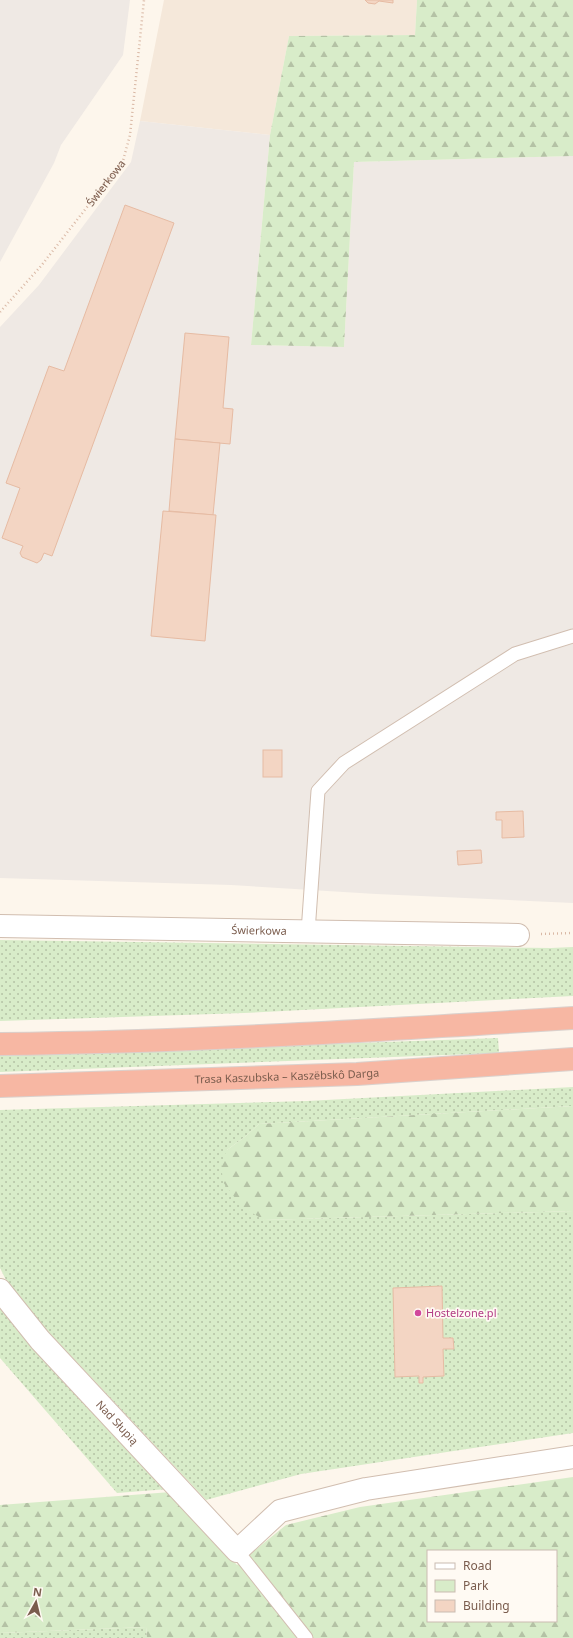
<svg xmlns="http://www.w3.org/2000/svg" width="573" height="1638" viewBox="0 0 573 1638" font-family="'Noto Sans',sans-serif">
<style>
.residential{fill:#f5e8da}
.industrial{fill:#efe9e4}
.green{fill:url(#green-dots)}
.forest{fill:url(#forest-firs);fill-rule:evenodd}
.building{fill:#f3d5c3;stroke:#e6bba3}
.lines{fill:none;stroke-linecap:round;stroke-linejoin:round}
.service-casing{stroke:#d1beb0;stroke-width:15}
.minor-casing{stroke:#d1beb0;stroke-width:24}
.motorway-casing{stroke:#dad1cd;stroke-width:24}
.path{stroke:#d9b8a5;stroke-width:2.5;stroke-dasharray:1 3;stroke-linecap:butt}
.service{stroke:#fff;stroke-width:13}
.minor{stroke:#fff;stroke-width:22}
.motorway{stroke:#f7b7a3;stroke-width:22}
.hotel-dot{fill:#d1479c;stroke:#fffaf3;stroke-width:1.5}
.labels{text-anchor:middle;stroke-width:3.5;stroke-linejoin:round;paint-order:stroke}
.street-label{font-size:11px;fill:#7a5c4d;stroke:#fffaf3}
.hotel-label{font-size:11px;fill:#b23c85;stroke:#fffaf3;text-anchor:start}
</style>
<defs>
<pattern id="green-dots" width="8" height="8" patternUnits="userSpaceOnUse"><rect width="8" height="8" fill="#d8ecc9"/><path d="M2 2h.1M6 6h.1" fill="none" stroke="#b4c2a5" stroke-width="1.8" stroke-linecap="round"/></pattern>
<pattern id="forest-firs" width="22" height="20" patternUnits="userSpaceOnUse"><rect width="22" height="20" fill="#d8ecc9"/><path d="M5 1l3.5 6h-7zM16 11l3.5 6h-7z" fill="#b4c2a5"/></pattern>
</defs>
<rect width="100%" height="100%" fill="#fdf6ec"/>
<!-- residential -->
<path class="residential" d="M164,0h253l-2,35 -126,1 -19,99 -130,-14z"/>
<!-- industrial -->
<g class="industrial">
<path d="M0,0h130l-7,55 -62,90 -7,18 -54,99z"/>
<path d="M140,121l130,14 -19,210 93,2 10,-185 219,-6v747l-197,-9 -145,-9 -231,-7v-551l39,-42 92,-123z"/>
</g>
<!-- green -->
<g class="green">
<path d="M0,940l551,8 22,-1v49l-329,17 -244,8z"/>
<path d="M498,1038l1,15 -499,19v-16z"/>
<path d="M573,1087v19l-314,18 -13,12 -19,14 37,70 309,-9v222l-272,41 -95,26 -193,-206 -13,-26v-158l307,-9z"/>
<path d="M0,1308l168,181 -51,4 -117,-135z"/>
<path d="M146,1627l1,11h-147v-5z"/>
</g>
<!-- forest -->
<g class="forest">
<path d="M417,0h156v156l-219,6 -10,185 -93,-2 19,-210 19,-99 126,-1z"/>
<path d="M573,1106v105l-309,9 -23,-14 -18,-24 -2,-19 6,-13 19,-14 13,-12z"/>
<path d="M573,1477v161h-426l-1,-11 -146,6v-128l171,-13 66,73 49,-40 74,-18zM428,1551h128v70h-128z"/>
</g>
<!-- building -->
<g class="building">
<path d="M365,0h28v3l-14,-2 -4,3 -7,-1z"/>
<path d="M125,205l49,18 -122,333 -8,-3 -3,7 -4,3 -15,-6 -2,-4 3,-7 -21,-8 18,-50 -14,-5 43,-117 15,5z"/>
<path d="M185,333l44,4 -6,71 10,1 -3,35 -55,-5z"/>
<path d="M175,439l45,4 -7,72 -44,-4z"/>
<path d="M163,511l53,4 -11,126 -54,-5z"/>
<rect x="263" y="750" width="19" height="27"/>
<path d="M523,811l1,26 -22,1v-18h-6v-8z"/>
<path d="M481,850l1,13 -24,2 -1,-14z"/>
<path d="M442,1286l1,52h10l1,11h-11l1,27 -21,1v6h-4v-7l-24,1 -2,-89z"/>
</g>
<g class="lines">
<defs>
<g id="service">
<path d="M308,932l10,-141 26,-28 171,-109 58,-18"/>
<path d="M237,1551l69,87"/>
</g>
<g id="minor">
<path id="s2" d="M0,926l518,9"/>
<path id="s3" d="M0,1290l40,50 197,211 43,-40 86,-22 207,-32"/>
</g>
<g id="motorway">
<path d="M0,1044c191,-2 382,-14 573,-26"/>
<path id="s4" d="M0,1086l357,-12 216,-15"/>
</g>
</defs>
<!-- service casing -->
<use href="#service" class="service-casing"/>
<!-- minor casing -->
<use href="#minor" class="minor-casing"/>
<!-- motorway casing -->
<use href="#motorway" class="motorway-casing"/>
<!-- path -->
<g class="path">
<path id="s1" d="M0,312l41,-46 82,-105 7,-26 14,-135"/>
<path d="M541,934l32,-1"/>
</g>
<!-- service -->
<use href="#service" class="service"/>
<!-- minor -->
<use href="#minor" class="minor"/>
<!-- motorway -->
<use href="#motorway" class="motorway"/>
</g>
<!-- markers -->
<circle class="hotel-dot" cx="418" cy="1313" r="4"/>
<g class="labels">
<!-- street labels -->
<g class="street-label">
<text dy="4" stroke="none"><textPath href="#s1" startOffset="167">Świerkowa</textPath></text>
<text dy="4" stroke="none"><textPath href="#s2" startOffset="259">Świerkowa</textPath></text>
<text dy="4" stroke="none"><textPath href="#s4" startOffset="287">Trasa Kaszubska – Kaszëbskô Darga</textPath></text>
<text dy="4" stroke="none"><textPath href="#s3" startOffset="177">Nad Słupią</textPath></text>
</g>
<!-- hotel labels -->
<g class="hotel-label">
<text x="426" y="1317">Hostelzone.pl</text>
</g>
</g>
<!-- legend -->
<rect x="427" y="1550" width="130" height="72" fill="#fffaf3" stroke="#cabbb1"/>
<rect x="435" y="1563" width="20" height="6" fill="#ffffff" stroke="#cabbb1"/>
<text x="463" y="1570" font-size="12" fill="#7a5c4d">Road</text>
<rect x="435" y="1580" width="20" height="12" fill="#d8ecc9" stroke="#cabbb1"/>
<text x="463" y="1590" font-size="12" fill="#7a5c4d">Park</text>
<rect x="435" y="1600" width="20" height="12" fill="#f3d5c3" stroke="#cabbb1"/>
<text x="463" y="1610" font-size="12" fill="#7a5c4d">Building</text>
<!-- north arrow -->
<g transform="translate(36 1602) rotate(8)" stroke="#fffaf3" stroke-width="3" paint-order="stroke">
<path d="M0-3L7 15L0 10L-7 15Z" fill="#7a5c4d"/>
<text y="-6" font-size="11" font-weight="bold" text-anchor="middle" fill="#7a5c4d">N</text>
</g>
</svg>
